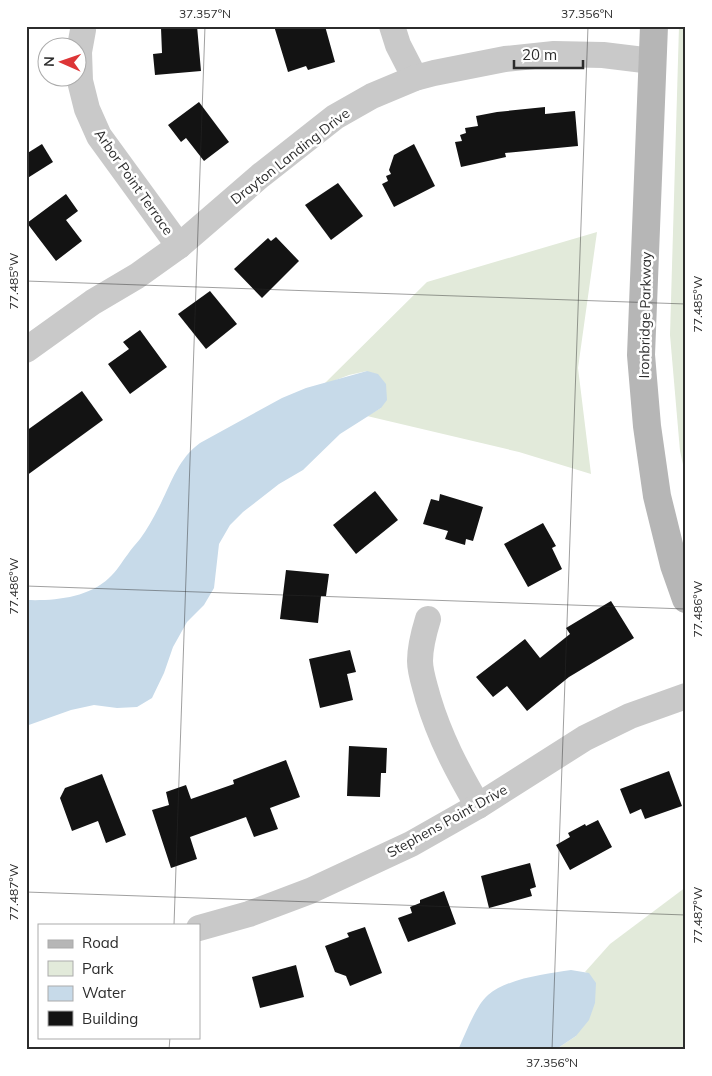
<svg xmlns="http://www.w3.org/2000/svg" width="712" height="1076" viewBox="0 0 712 1076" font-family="Mulish,sans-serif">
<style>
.green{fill:#e2eada}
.water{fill:#c7dae9}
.building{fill:#131313}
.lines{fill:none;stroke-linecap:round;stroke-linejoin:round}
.street{stroke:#c9c9c9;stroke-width:26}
.secondary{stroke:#b6b6b6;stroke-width:28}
.ticks{fill:none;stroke:#2c2c2c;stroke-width:1;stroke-opacity:0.45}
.labels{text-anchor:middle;stroke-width:5;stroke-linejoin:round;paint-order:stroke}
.street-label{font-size:14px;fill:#2c2c2c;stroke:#fff}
.neatline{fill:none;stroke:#2c2c2c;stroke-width:2}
.ticks-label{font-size:12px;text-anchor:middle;fill:#2c2c2c}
</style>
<rect width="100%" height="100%" fill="#fff"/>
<!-- green -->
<g class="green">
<path d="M679,26h7v452l-6,-27 -10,-116z"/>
<path d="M597,232l-19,136 13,106 -72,-22 -152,-36 14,-8 -14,-37 -18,4 -26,10 104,-103z"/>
<path d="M686,887v163h-131l21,-14 13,-62 -4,-2 25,-28z"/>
</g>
<!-- water -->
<g class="water">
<path d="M367,371l11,3 8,10 1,16 -6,8 -41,26 -37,36 -24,14 -36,28 -13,13 -11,19 -5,44 -10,17 -17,17 -14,25 -9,26 -12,25 -15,9 -20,1 -23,-3 -23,5 -45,16v-126c28,1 62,-2 83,-22 8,-7 12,-15 19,-24 3,-5 8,-10 12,-15 8,-11 15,-24 21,-36 11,-22 18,-45 39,-60l82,-45 24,-10z"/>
<path d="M571,970l18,3 7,10 -1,20 -6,17 -13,16 -21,14h-97c7,-15 18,-45 30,-55 20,-17 58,-21 83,-25z"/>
</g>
<!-- building -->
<g class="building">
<path d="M180,26h17l4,45 -46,4 -2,-21 9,-1 -1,-25z"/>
<path d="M274,26h51l10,36 -27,8 -2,-4 -18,6z"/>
<path d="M199,102l30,40 -25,19 -18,-23 -5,4 -13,-17z"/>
<path d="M545,107v7l30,-3 3,35 -73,7 1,4 -45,10 -6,-25 7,-1 -2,-6 6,-2 -1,-5 13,-2 -2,-10 21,-4z"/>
<path d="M42,144l11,18 -27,17v-25z"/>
<path d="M414,144l21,42 -41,21 -12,-23 6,-3 -2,-5 5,-2 -2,-4 5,-15z"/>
<path d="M338,183l25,33 -32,24 -26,-35z"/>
<path d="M66,194l12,17 -12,9 16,21 -26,20 -29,-38z"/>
<path d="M276,237l23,24 -37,37 -28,-29 34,-31 3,3z"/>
<path d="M210,291l27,33 -31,25 -28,-35z"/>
<path d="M140,330l27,37 -37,27 -22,-30 21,-15 -6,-7z"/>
<path d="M82,391l21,29 -77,56v-45z"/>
<path d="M375,491l23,29 -42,34 -23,-29z"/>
<path d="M440,494l43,13 -10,34 -7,-2 -1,6 -20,-6 3,-8 -25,-7 8,-25 8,2z"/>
<path d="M543,523l13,23 -4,2 10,21 -34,18 -24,-43z"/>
<path d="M286,570l43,4 -3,22h-5l-3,27 -38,-4z"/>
<path d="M611,601l23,37 -65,39 -42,34 -20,-25 -14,11 -17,-20 49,-38 15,19 30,-24 -4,-6z"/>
<path d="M350,650l6,22 -9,2 6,26 -33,8 -11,-49z"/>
<path d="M349,746l38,2 -1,25h-5l-1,24 -33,-1z"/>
<path d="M286,760l14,37 -30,11 8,21 -24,8 -8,-20 -56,20 7,22 -26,9 -19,-58 17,-5 -3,-13 20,-7 5,14 43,-15 -1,-4z"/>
<path d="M669,771l13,35 -37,13 -4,-10 -11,5 -10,-25z"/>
<path d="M102,774l24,61 -20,8 -8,-22 -26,10 -12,-33 5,-10z"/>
<path d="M598,820l14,27 -42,23 -14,-25 14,-8 -2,-4 17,-9 1,2z"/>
<path d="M530,863l6,24 -6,2 2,7 -43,12 -8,-32z"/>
<path d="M444,891l12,33 -48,18 -10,-24 14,-5 -2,-6 10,-4v-3z"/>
<path d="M365,927l17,46 -32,13 -4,-10 -11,-4 -10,-26 24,-9 -2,-4z"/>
<path d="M296,965l8,32 -44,11 -8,-31z"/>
</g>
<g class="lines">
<!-- street -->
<g class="street">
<path d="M392,26l6,19 17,33"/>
<path d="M83,30l-4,22 1,29 7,28 12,27 80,110"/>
<path d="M26,350l67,-48 44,-26 42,-30 81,-70 75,-59 37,-21 43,-18 19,-5 71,-14 49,-5 49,1 49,6"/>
<path d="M428,619c-4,13 -8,28 -8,42 0,12 5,25 8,37 12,40 29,72 50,108"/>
<path d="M199,928l50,-14 61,-23 101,-47 67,-38 107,-68 45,-22 56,-20"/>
</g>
<!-- secondary -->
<path class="secondary" d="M654,26l-13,329 6,71 10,70 17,69 12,34"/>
</g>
<!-- ticks -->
<path class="ticks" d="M26,281l660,23M26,586l660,23M26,892l660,23M174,925l31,-899M169,1050l1,-13M552,1050l36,-1024"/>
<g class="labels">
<!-- street labels -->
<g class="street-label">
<text transform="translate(290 156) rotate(-38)" y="5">Drayton Landing Drive</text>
<text transform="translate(134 182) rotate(55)" y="5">Arbor Point Terrace</text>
<text transform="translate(645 315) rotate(-89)" y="5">Ironbridge Parkway</text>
<text transform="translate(447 821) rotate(-29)" y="5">Stephens Point Drive</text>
</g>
</g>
<!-- border -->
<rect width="712" height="1076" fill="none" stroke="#ffffff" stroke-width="55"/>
<!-- legend -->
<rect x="38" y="924" width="162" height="115" fill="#ffffff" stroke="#ababab"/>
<rect x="48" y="940" width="25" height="8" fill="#b6b6b6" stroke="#ababab"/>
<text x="82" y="948" font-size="15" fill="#2c2c2c">Road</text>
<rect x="48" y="961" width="25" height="15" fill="#e2eada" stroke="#ababab"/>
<text x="82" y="974" font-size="15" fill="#2c2c2c">Park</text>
<rect x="48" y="986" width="25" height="15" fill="#c7dae9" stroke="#ababab"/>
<text x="82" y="998" font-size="15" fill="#2c2c2c">Water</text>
<rect x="48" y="1011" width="25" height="15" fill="#131313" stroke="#ababab"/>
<text x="82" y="1024" font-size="15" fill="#2c2c2c">Building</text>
<!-- north arrow -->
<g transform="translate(62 62) rotate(272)"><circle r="24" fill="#ffffff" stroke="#ababab"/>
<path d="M0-4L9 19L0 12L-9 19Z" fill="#dd3537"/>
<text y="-8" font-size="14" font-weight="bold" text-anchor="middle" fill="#2c2c2c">N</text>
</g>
<!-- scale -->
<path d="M514 60v8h69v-8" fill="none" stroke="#2c2c2c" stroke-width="2.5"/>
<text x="522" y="60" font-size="15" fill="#2c2c2c" stroke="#ffffff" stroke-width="4" paint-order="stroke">20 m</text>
<rect x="28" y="28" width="656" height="1020" class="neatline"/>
<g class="ticks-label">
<text x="205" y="18">37.357°N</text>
<text x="587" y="18">37.356°N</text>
<text transform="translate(14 281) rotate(-90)" y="4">77.485°W</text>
<text transform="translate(698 304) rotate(-90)" y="4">77.485°W</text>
<text transform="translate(14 586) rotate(-90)" y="4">77.486°W</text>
<text transform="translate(698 609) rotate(-90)" y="4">77.486°W</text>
<text transform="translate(14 892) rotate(-90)" y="4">77.487°W</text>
<text transform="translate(698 915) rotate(-90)" y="4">77.487°W</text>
<text x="552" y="1067">37.356°N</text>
</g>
</svg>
